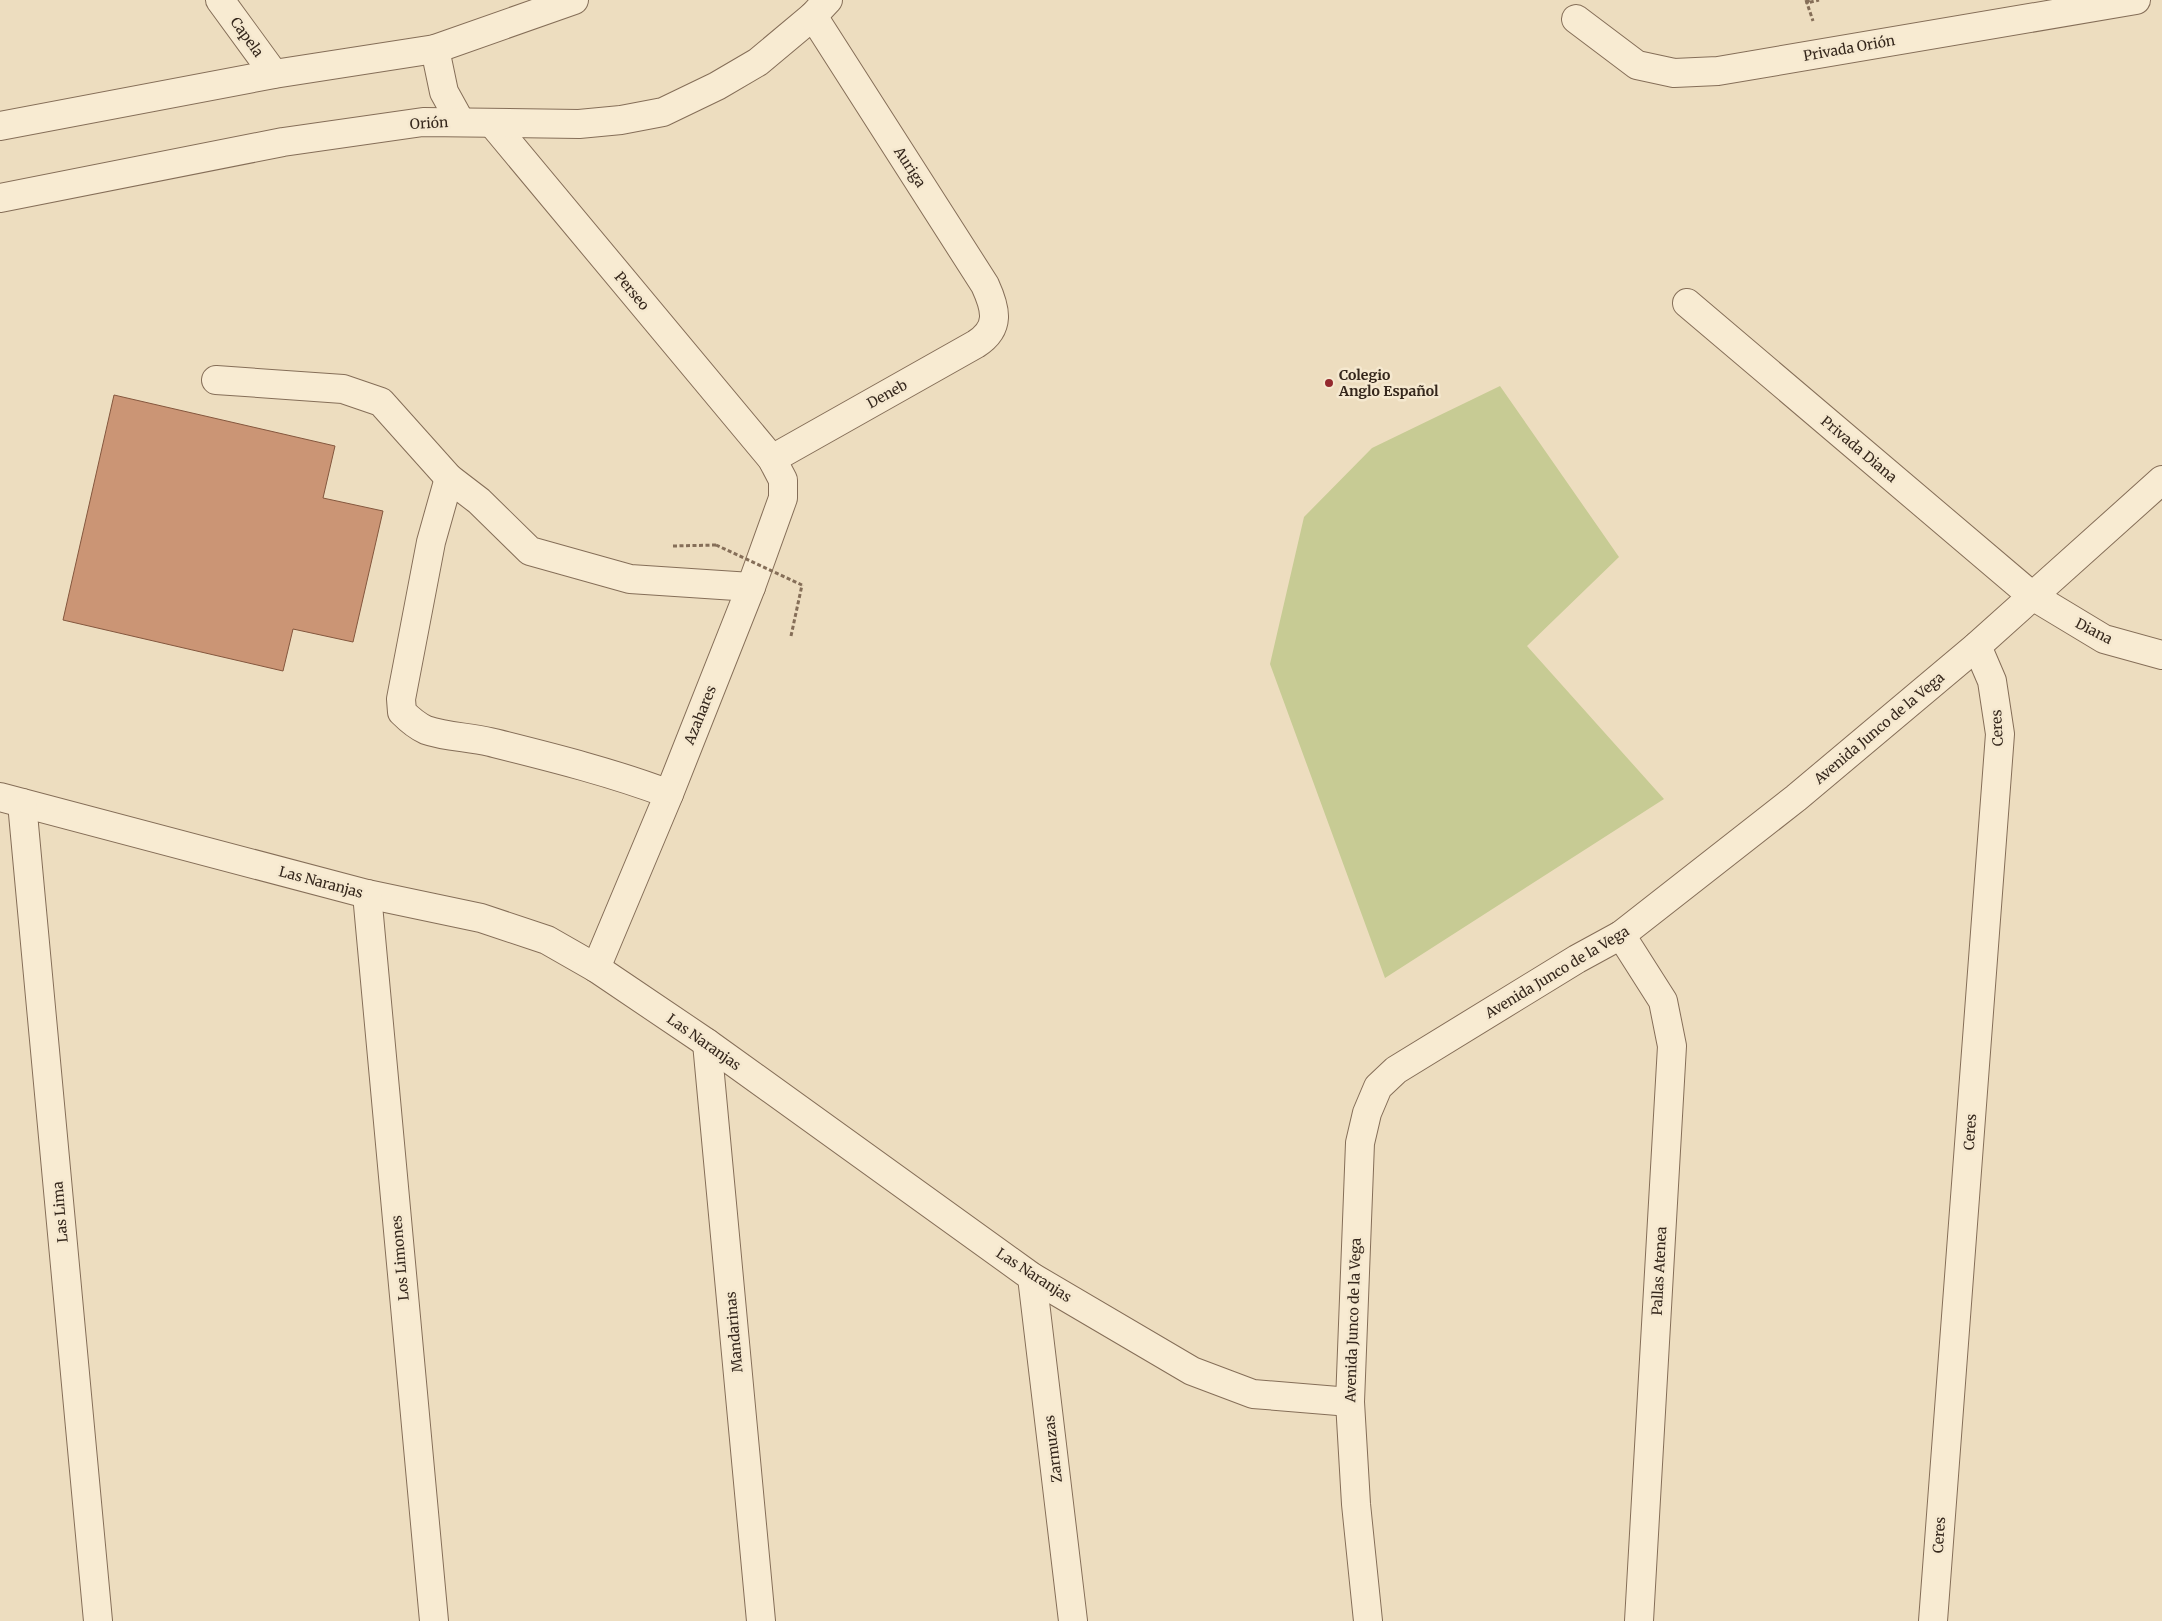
<svg xmlns="http://www.w3.org/2000/svg" width="2162" height="1621" viewBox="0 0 2162 1621" font-family="Merriweather,serif">
<style>
.green{fill:#c7cb94}
.building{fill:#cb9575;stroke:#84573e}
.lines{fill:none;stroke-linecap:round;stroke-linejoin:round}
.minor-casing{stroke:#856e58;stroke-width:30}
.path{stroke:#856e58;stroke-width:3;stroke-dasharray:4 2.5;stroke-linecap:butt}
.minor{stroke:#f8ebd2;stroke-width:28}
.path-bridge{stroke:#856e58;stroke-width:3;stroke-dasharray:4 2.5;stroke-linecap:butt}
.poi-dot{fill:#94292e;stroke:#f5e8cf;stroke-width:2}
.labels{text-anchor:middle;stroke-width:5;stroke-linejoin:round;paint-order:stroke}
.street-label{font-size:14px;fill:#35271c;stroke:#f5e8cf}
.poi-label{font-size:14px;font-weight:bold;fill:#35271c;stroke:#f5e8cf;text-anchor:start}
</style>
<rect width="100%" height="100%" fill="#edddbf"/>
<!-- green -->
<path class="green" d="M1500,386l119,171 -92,89 137,153 -279,179 -115,-314 34,-147 68,-69z"/>
<!-- building -->
<path class="building" d="M114,395l221,51 -12,52 60,13 -30,131 -60,-13 -10,42 -220,-51z"/>
<g class="lines">
<defs>
<g id="minor">
<path d="M220,0l54,74"/>
<path d="M1576,19l61,46 37,8 44,-2 418,-71"/>
<path d="M435,49l9,43 16,29"/>
<path d="M492,123l280,336 11,21v18l-32,89 -82,207 -73,174"/>
<path d="M0,126l274,-52 161,-25 139,-49"/>
<path d="M0,198l283,-56 140,-20 156,2 42,-4 42,-8 54,-26 41,-24 55,-46 15,-16"/>
<path d="M1687,303l344,292 73,44 58,16"/>
<path d="M216,380l127,9 38,13 68,76"/>
<path d="M772,459l204,-115c25,-16 20,-35 9,-59l-172,-269"/>
<path d="M669,794c-58,-22 -119,-37 -179,-52 -21,-5 -44,-5 -64,-12 -9,-4 -17,-11 -24,-18l-1,-13 30,-157 18,-64 30,23 51,50 100,28 121,8"/>
<path d="M0,797l367,97 114,24 66,22 49,28 111,75 325,234 160,94 61,23 97,8"/>
<path d="M22,803l76,818"/>
<path d="M367,894l67,727"/>
<path d="M1621,935l42,66 9,45 -33,575"/>
<path d="M707,1043l54,578"/>
<path d="M1032,1277l41,344"/>
<path d="M1368,1621l-12,-117 -6,-102 10,-259 7,-30 11,-26 18,-17 181,-111 44,-24 175,-137 181,-152 185,-166"/>
<path d="M1933,1621l67,-887 -8,-53 -15,-35"/>
</g>
</defs>
<!-- minor casing -->
<use href="#minor" class="minor-casing"/>
<!-- path -->
<g class="path">
<path d="M1806,0l7,21"/>
<path d="M1809,0l-2,3 12,-3"/>
<path d="M673,546l43,-1"/>
<path d="M791,636l11,-51"/>
</g>
<!-- minor -->
<use href="#minor" class="minor"/>
<!-- path-bridge -->
<path class="path-bridge" d="M716,545l86,40"/>
</g>
<!-- markers -->
<circle class="poi-dot" cx="1329" cy="383" r="5"/>
<g class="labels">
<!-- street labels -->
<g class="street-label">
<text transform="translate(247 37) rotate(54)" y="5">Capela</text>
<text transform="translate(1849 48) rotate(-10)" y="5">Privada Orión</text>
<text transform="translate(429 123) rotate(-3)" y="5">Orión</text>
<text transform="translate(910 167) rotate(57)" y="5">Auriga</text>
<text transform="translate(632 291) rotate(50)" y="5">Perseo</text>
<text transform="translate(887 394) rotate(-29)" y="5">Deneb</text>
<text transform="translate(1859 449) rotate(40)" y="5">Privada Diana</text>
<text transform="translate(2094 631) rotate(27)" y="5">Diana</text>
<text transform="translate(700 715) rotate(-68)" y="5">Azahares</text>
<text transform="translate(1879 728) rotate(-40)" y="5">Avenida Junco de la Vega</text>
<text transform="translate(1997 728) rotate(-93)" y="5">Ceres</text>
<text transform="translate(321 882) rotate(15)" y="5">Las Naranjas</text>
<text transform="translate(1557 972) rotate(-31)" y="5">Avenida Junco de la Vega</text>
<text transform="translate(704 1042) rotate(35)" y="5">Las Naranjas</text>
<text transform="translate(1970 1132) rotate(-86)" y="5">Ceres</text>
<text transform="translate(60 1212) rotate(-95)" y="5">Las Lima</text>
<text transform="translate(400 1258) rotate(-95)" y="5">Los Limones</text>
<text transform="translate(1659 1271) rotate(-87)" y="5">Pallas Atenea</text>
<text transform="translate(1034 1275) rotate(33)" y="5">Las Naranjas</text>
<text transform="translate(1353 1320) rotate(-88)" y="5">Avenida Junco de la Vega</text>
<text transform="translate(734 1332) rotate(-95)" y="5">Mandarinas</text>
<text transform="translate(1053 1449) rotate(-97)" y="5">Zarmuzas</text>
<text transform="translate(1939 1535) rotate(-86)" y="5">Ceres</text>
</g>
<!-- poi labels -->
<g class="poi-label">
<text x="1339" y="380">Colegio<tspan x="1339" dy="16">Anglo Español</tspan></text>
</g>
</g>
</svg>
